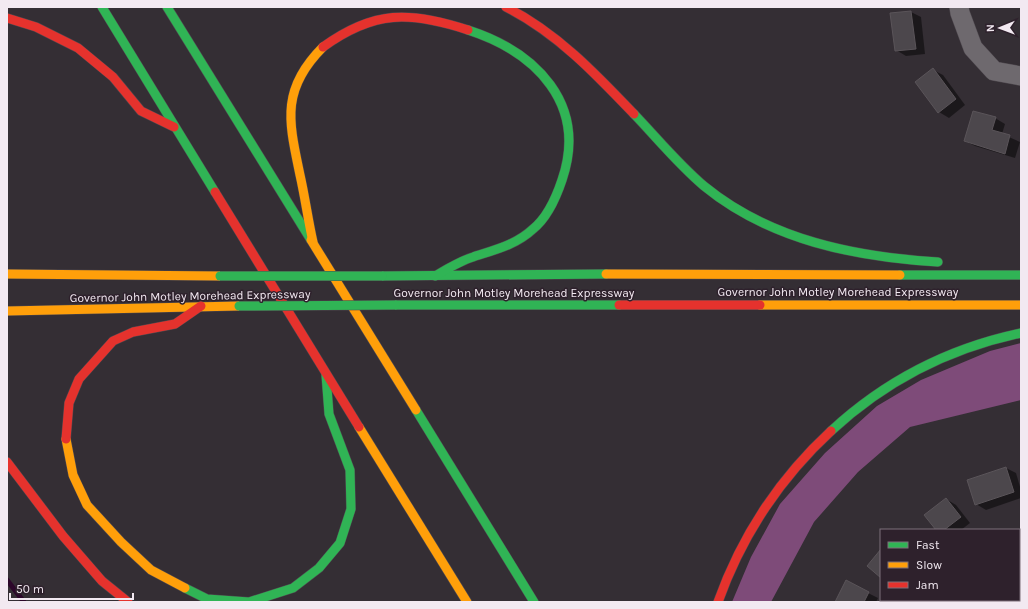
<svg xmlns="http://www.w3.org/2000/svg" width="1028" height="609" viewBox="0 0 1028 609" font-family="Karla,sans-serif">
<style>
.forest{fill:#7e4b79}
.shadow{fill:#0007}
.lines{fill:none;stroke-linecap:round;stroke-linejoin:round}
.stream{stroke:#2c072a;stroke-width:5}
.building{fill:#4c474c;stroke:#5a5459}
.street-casing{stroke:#4f494f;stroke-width:20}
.fast-casing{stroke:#4f494f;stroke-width:10}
.slow-casing{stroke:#4f494f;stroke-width:10}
.jam-casing{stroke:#4f494f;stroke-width:10}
.street{stroke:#6e696e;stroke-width:19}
.fast{stroke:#30b455;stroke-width:9}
.slow{stroke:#ff9f0a;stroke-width:9}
.jam{stroke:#e5322d;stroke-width:9}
.fast-bridge-casing{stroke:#4f494f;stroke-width:10;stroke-linecap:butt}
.fast-bridge{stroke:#30b455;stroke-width:9}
.labels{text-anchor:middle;stroke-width:3;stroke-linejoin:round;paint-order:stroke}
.street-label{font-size:12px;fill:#f2e9f1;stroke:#2e212c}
</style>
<rect width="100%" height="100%" fill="#342e34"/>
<!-- forest -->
<path class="forest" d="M1021,343v57l-111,27 -52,45 -44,50 -43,80h-39l19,-45 29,-53 45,-51 52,-47 44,-26 69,-29z"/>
<!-- shadow -->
<g class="shadow">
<path d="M911,12l10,5 4,37 -19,2 -10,-6z"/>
<path d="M933,70l10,5 22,30 -16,13 -10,-6z"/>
<path d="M995,118l10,6 -3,10 18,8 -5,16 -40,-12 -10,-5z"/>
<path d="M1006,468l10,5 5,17v8l-35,12 -10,-6z"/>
<path d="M946,499l10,6 14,18 -9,7h-24z"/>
<path d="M868,593l10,5 -2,4h-40z"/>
</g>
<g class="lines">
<!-- stream -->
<path class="stream" d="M7,580l17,22"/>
</g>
<!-- building -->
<g class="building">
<path d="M911,11l5,38 -21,2 -5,-38z"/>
<path d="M933,68l23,31 -18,14 -23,-31z"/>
<path d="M973,111l23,6 -4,13 18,5 -5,19 -41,-13z"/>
<path d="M1006,467l8,25 -39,13 -8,-25z"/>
<path d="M946,498l15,19 -17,13h-8l-12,-15z"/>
<path d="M881,549v29l-14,-12z"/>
<path d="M846,580l23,12 -5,10h-29z"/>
</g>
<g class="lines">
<defs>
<g id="street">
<path d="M959,7l1,6 13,35 21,23 27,5"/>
<path d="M1019,542l2,-1"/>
<path d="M931,602l1,-2"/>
</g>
<g id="fast">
<path d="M102,7l113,185"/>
<path d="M167,7l144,233"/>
<path d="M634,114c23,24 44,50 70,72 66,54 151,71 234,76"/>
<path d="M900,275h121"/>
<path d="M382,276l224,-2"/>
<path d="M435,276c12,-7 25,-15 38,-19 21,-7 43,-12 60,-28 15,-12 23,-31 29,-49 26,-76 -26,-128 -94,-150"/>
<path d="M395,305h224"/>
<path d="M416,410l118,192"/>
<path d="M831,431c54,-50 119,-83 190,-98"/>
<path d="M185,588l22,11 42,3 44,-14 26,-20 21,-25 11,-34 -1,-39 -21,-56 -3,-39"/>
</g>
<g id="slow">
<path d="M311,240l105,170"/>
<path d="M313,242c-5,-22 -8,-45 -13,-67 -11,-53 -20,-85 23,-128"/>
<path d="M7,274l213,2"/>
<path d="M606,274l294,1"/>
<path d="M760,305h261"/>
<path d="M7,311l232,-5"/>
<path d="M359,427l108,175"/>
<path d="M66,439l7,36 14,30 34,37 30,28 34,18"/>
</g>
<g id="jam">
<path d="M506,7c51,26 89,66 128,107"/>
<path d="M7,18l29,9 42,21 35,29 28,34 33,16"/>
<path d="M323,47c51,-37 87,-36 145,-17"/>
<path d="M215,192l144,235"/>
<path d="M619,305h141"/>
<path d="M66,439l3,-36 10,-24 34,-38 20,-9 42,-8 26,-18"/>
<path d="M7,462l56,74 39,45 26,21"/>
<path d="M718,602c24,-67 61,-123 113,-171"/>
</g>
</defs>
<!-- street casing -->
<use href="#street" class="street-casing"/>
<!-- fast casing -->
<use href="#fast" class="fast-casing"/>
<!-- slow casing -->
<use href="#slow" class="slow-casing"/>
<!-- jam casing -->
<use href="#jam" class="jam-casing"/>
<!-- street -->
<use href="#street" class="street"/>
<!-- fast -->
<use href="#fast" class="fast"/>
<!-- slow -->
<use href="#slow" class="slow"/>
<!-- jam -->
<use href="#jam" class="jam"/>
<defs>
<g id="fast-bridge">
<path d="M220,276h162"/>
<path d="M239,306l156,-1"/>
</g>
</defs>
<!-- fast-bridge casing -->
<use href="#fast-bridge" class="fast-bridge-casing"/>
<!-- fast-bridge -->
<use href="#fast-bridge" class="fast-bridge"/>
</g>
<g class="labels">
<!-- street labels -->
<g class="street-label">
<text x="838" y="296">Governor John Motley Morehead Expressway</text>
<text x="514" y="297">Governor John Motley Morehead Expressway</text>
<text transform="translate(190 296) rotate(-1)" y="4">Governor John Motley Morehead Expressway</text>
</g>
</g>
<!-- border -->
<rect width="1028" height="609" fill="none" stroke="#f2e9f1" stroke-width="16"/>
<!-- legend -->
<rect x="880" y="529" width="140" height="72" fill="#2e212c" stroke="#7c717b"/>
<rect x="888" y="542" width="20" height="6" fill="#30b455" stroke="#7c717b"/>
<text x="916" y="549" font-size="12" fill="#f2e9f1">Fast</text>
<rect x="888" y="562" width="20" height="6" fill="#ff9f0a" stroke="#7c717b"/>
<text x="916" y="569" font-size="12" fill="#f2e9f1">Slow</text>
<rect x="888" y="582" width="20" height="6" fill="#e5322d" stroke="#7c717b"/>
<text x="916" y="589" font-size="12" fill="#f2e9f1">Jam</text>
<!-- north arrow -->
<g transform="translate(1000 28) rotate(269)" stroke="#2e212c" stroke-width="3" paint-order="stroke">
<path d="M0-3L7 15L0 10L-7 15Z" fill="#f2e9f1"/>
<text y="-6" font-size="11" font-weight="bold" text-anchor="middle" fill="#f2e9f1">N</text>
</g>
<!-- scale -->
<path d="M10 593v6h123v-6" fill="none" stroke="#f2e9f1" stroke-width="2"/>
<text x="16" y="593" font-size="12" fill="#f2e9f1" stroke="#2e212c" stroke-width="3" paint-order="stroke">50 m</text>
</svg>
